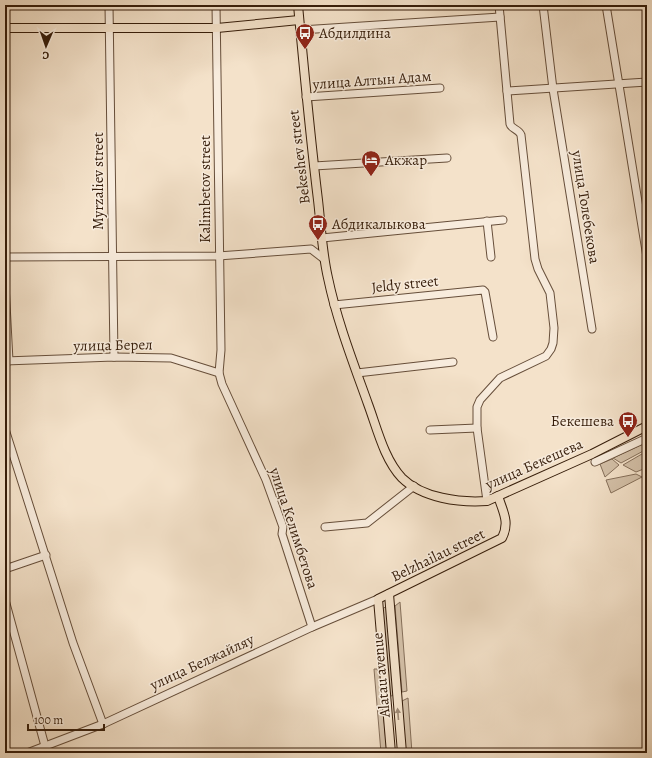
<svg xmlns="http://www.w3.org/2000/svg" width="652" height="758" viewBox="0 0 652 758" font-family="Alegreya,serif">
<style>
.green{fill:#d4c1a9;stroke:#856f5a}
.lines{fill:none;stroke-linecap:round;stroke-linejoin:round}
.minor-casing{stroke:#664e3a;stroke-width:9}
.major-casing{stroke:#361d0a;stroke-width:10}
.minor{stroke:#f8ecdd;stroke-width:7}
.major{stroke:#f4e2ca;stroke-width:8}
.oneway{fill:#9e8974}
.labels{text-anchor:middle;stroke-width:3;stroke-linejoin:round;paint-order:stroke}
.poi-label{font-size:15px;fill:#361d0a;stroke:#f8ecdd;text-anchor:start}
.street-label{font-size:15px;fill:#361d0a;stroke:#f8ecdd}
</style>
<rect width="100%" height="100%" fill="#f4e2ca"/>
<filter id="stains"><feTurbulence type="fractalNoise" baseFrequency=".005" numOctaves="4"/><feColorMatrix values="0 0 0 0 .2 0 0 0 0 .09 0 0 0 0 .02 0 0 0 .5 -.17"/></filter>
<radialGradient id="worn" r=".72"><stop offset=".6" stop-color="#630" stop-opacity="0"/><stop offset="1" stop-color="#630" stop-opacity=".3"/></radialGradient>
<!-- green -->
<g class="green">
<path d="M647,442v7l-26,14 -8,-5z"/>
<path d="M647,451l-1,17 -10,4 -13,-7z"/>
<path d="M612,459l7,6 -14,12 -5,-13z"/>
<path d="M636,474l6,3 -31,16 -5,-13z"/>
<path d="M400,602l7,89 -5,1 -7,-86z"/>
<path d="M387,606l7,88 -4,3 -8,-88z"/>
<path d="M374,669h3l3,5 7,79h-6z"/>
<path d="M408,698l4,55h-3l-6,-8 -1,-39v-5z"/>
</g>
<g class="lines">
<defs>
<g id="minor">
<path d="M109,5l5,352"/>
<path d="M216,5l5,345 -2,23 3,11 44,96 17,47 -1,7 30,93"/>
<path d="M543,5l10,84 39,240"/>
<path d="M606,5l41,252"/>
<path d="M301,30l199,-13"/>
<path d="M507,91l140,-9"/>
<path d="M306,97l134,-9"/>
<path d="M314,166l133,-8"/>
<path d="M487,221l4,36"/>
<path d="M322,238l181,-18"/>
<path d="M5,257l213,-1 93,-7 13,10"/>
<path d="M5,284l4,77"/>
<path d="M334,305l149,-15 2,2 8,45"/>
<path d="M5,361l109,-4 57,1 48,15"/>
<path d="M357,373l96,-11"/>
<path d="M5,429l68,214 30,81"/>
<path d="M430,430l47,-2"/>
<path d="M595,462l52,-24"/>
<path d="M487,501l-10,-73v-21l3,-7 20,-22 46,-22 5,-7 2,-6 1,-15 -4,-35 -12,-24 -3,-10 -14,-124c-2,-6 -10,-6 -11,-11l-11,-119"/>
<path d="M325,527l42,-4 47,-37"/>
<path d="M5,569l41,-14"/>
<path d="M5,600l40,146"/>
<path d="M27,753l76,-29 209,-97 66,-28"/>
</g>
<g id="major">
<path d="M298,5c6,65 12,130 20,195 3,26 4,52 10,78 9,43 25,84 40,126 9,24 16,55 34,74 20,20 58,25 85,23l105,-47 55,-28"/>
<path d="M5,28h212l82,-8"/>
<path d="M389,594l13,159"/>
<path d="M391,753l-13,-154 124,-61c8,-16 1,-26 -4,-42"/>
</g>
</defs>
<!-- minor casing -->
<use href="#minor" class="minor-casing"/>
<!-- major casing -->
<use href="#major" class="major-casing"/>
<!-- minor -->
<use href="#minor" class="minor"/>
<!-- major -->
<use href="#major" class="major"/>
</g>
<!-- one-way arrows -->
<defs><path id="oneway-solid" d="M-6-.8H1V-3.2L6.5 0L1 3.2V.8H-6Z"/></defs>
<use class="oneway" href="#oneway-solid" transform="translate(398 714) rotate(-95)"/>
<!-- icons -->
<defs>
<symbol id="bus-pin" viewBox="-11 -11 22 30"><path d="M0 17L-7.5 6A9.5 9.5 0 1 1 7.5 6Z" fill="#8f2418" stroke="#f8ecdd"/><path d="M-5-6H5V4H4V6H2V4H-2V6H-4V4H-5ZM-3.5-4V0h7V-4ZM-3.5 1.2v1.5H-2V1.2ZM2 1.2v1.5H3.5V1.2Z" fill="#fff"/></symbol>
<symbol id="hotel-pin" viewBox="-11 -11 22 30"><path d="M0 17L-7.5 6A9.5 9.5 0 1 1 7.5 6Z" fill="#8f2418" stroke="#f8ecdd"/><path d="M-6-4.5h1.5V1H6V5H4.5V3h-9V5H-6ZM-4 0a1.8 1.8 0 1 1 3.6 0ZM.5 0V-2.5h3Q6-2.5 6 0Z" fill="#fff"/></symbol>
</defs>
<g fill-rule="evenodd">
<use href="#bus-pin" x="294" y="22" width="22" height="30"/>
<use href="#hotel-pin" x="360" y="149" width="22" height="30"/>
<use href="#bus-pin" x="307" y="213" width="22" height="30"/>
<use href="#bus-pin" x="617" y="410" width="22" height="30"/>
</g>
<g class="labels">
<!-- poi labels -->
<g class="poi-label">
<text x="319" y="38">Абдилдина</text>
<text x="385" y="165">Акжар</text>
<text x="332" y="229">Абдикалыкова</text>
<text x="614" y="426" text-anchor="end">Бекешева</text>
</g>
<!-- street labels -->
<g class="street-label">
<text transform="translate(372 80) rotate(-4)" y="5">улица Алтын Адам</text>
<text transform="translate(299 157) rotate(-97)" y="5">Bekeshev street</text>
<text transform="translate(98 181) rotate(-90)" y="5">Myrzaliev street</text>
<text transform="translate(205 189) rotate(-90)" y="5">Kalimbetov street</text>
<text transform="translate(586 207) rotate(81)" y="5">улица Толебекова</text>
<text transform="translate(405 284) rotate(-6)" y="5">Jeldy street</text>
<text transform="translate(113 345) rotate(-1)" y="5">улица Берел</text>
<text transform="translate(534 464) rotate(-24)" y="5">улица Бекешева</text>
<text transform="translate(294 528) rotate(72)" y="5">улица Келимбетова</text>
<text transform="translate(438 555) rotate(-26)" y="5">Belzhailau street</text>
<text transform="translate(202 662) rotate(-25)" y="5">улица Белжайляу</text>
<text transform="translate(381 675) rotate(-95)" y="5">Alatau avenue</text>
</g>
</g>
<!-- margin -->
<rect width="652" height="758" fill="none" stroke="#f4e2ca" stroke-width="20"/>
<rect x="6" y="6" width="640" height="746" fill="none" stroke="#361d0a" stroke-width="2"/>
<rect x="10" y="10" width="632" height="738" fill="none" stroke="#361d0a"/>
<!-- north arrow -->
<g transform="translate(46 46) rotate(182)" stroke="#f8ecdd" stroke-width="3" paint-order="stroke">
<path d="M0-3L7 15L0 10L-7 15Z" fill="#361d0a"/>
<text y="-6" font-size="11" font-weight="bold" text-anchor="middle" fill="#361d0a">С</text>
</g>
<!-- scale -->
<path d="M28 724v6h76v-6" fill="none" stroke="#361d0a" stroke-width="2"/>
<text x="34" y="724" font-size="12" fill="#361d0a" stroke="#f8ecdd" stroke-width="3" paint-order="stroke">100 m</text>
<rect width="100%" height="100%" filter="url(#stains)"/>
<rect width="100%" height="100%" fill="url(#worn)"/>
</svg>
